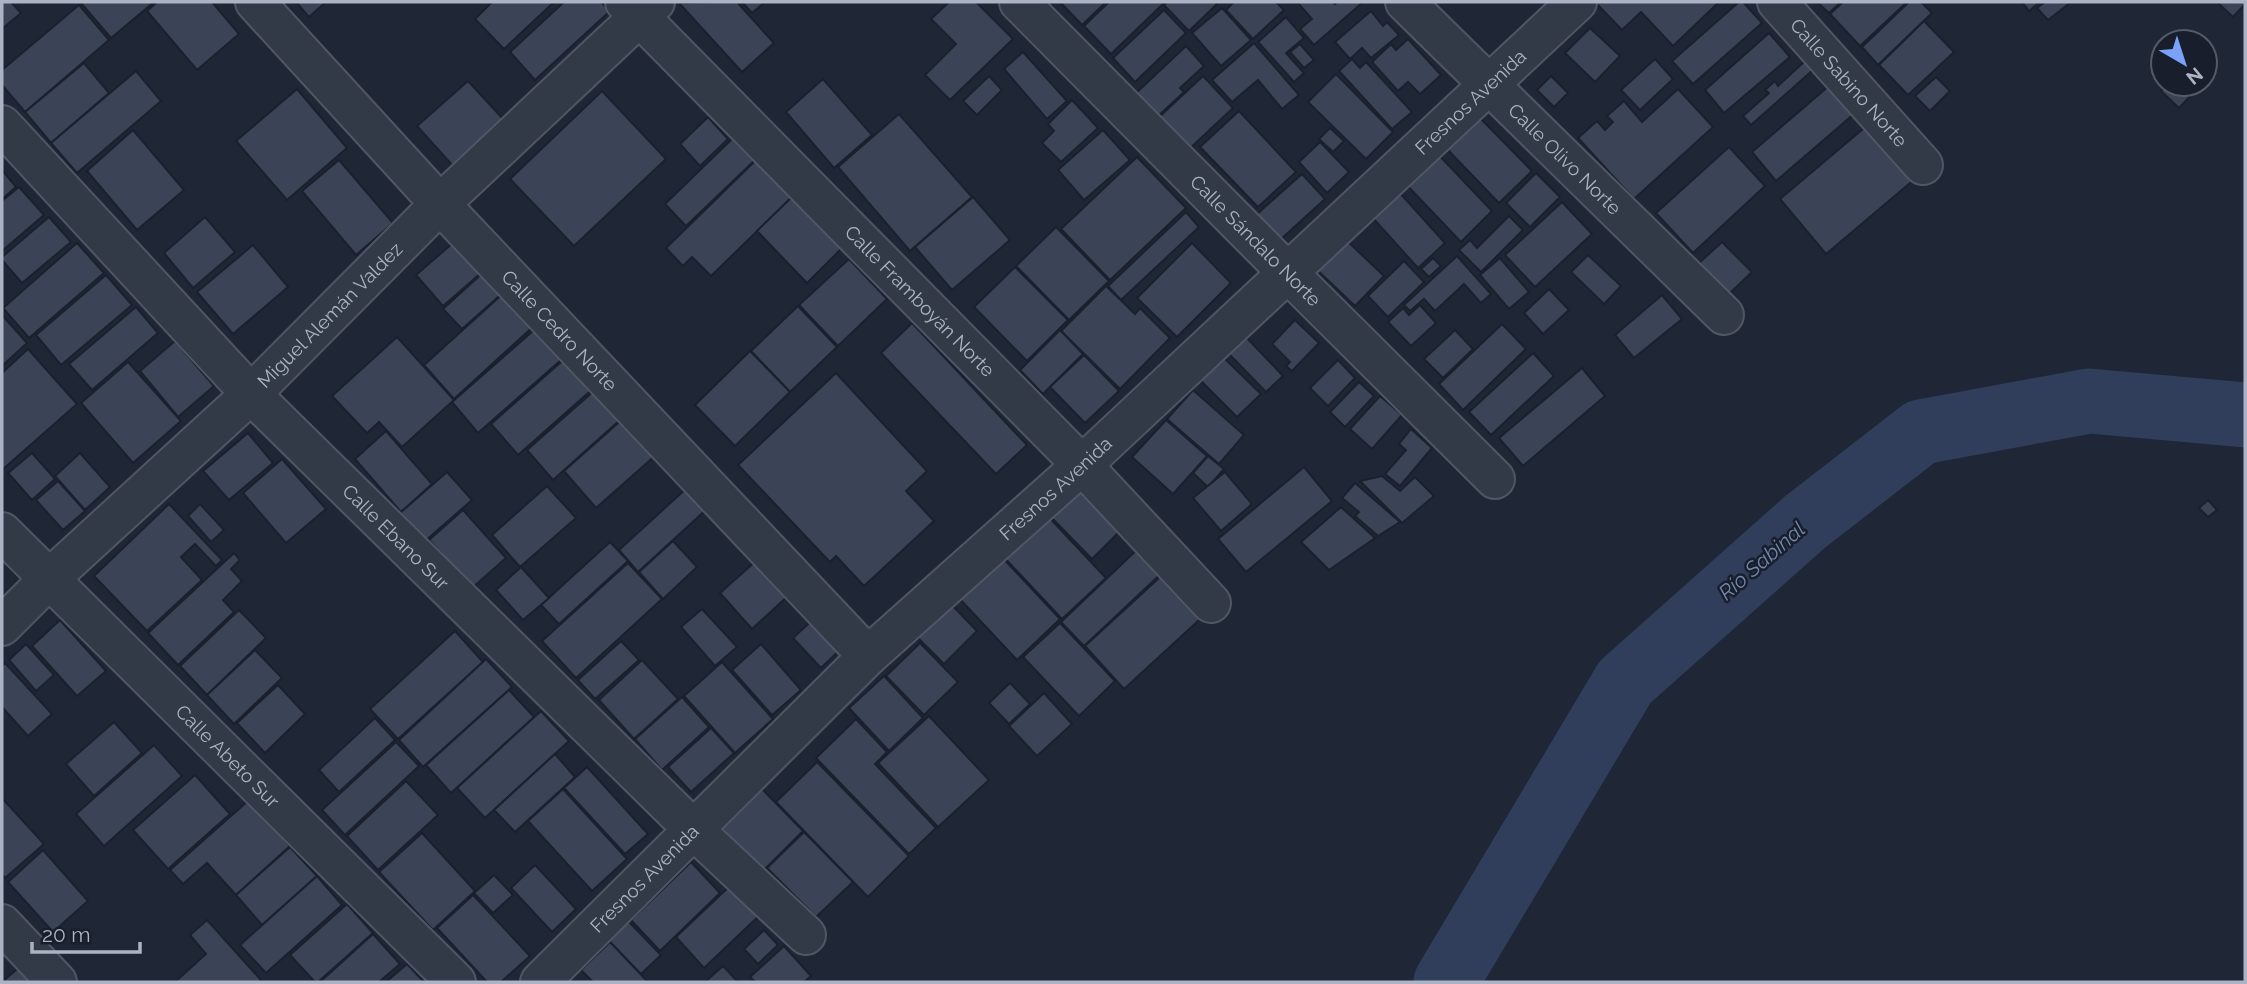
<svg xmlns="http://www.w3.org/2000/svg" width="2247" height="984" viewBox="0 0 2247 984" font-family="Raleway,sans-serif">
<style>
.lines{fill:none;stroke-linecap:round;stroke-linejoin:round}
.river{stroke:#303e5c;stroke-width:65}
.building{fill:#3b4457;stroke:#1a202d;stroke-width:2}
.minor-casing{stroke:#505665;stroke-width:42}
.minor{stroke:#323947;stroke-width:38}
.labels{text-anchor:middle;stroke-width:5;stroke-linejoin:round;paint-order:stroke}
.street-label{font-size:19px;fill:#acb3c4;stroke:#181e2b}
.water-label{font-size:21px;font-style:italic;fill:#7487ad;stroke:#181e2b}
</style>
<rect width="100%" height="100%" fill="#1f2736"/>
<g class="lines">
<!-- river -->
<path class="river" d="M1446,982l179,-300 180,-160 116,-90 168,-31 156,14"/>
</g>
<!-- building -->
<g class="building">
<path d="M2,2h9l10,11 -19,16z"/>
<path d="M83,2h71l-43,36 -30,-35z"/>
<path d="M157,2h55l27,32 -42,36 -50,-59z"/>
<path d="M296,2h30l-17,15z"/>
<path d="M492,2h62l-50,47 -29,-30z"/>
<path d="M564,2h37l9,9 -75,69 -25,-28z"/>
<path d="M737,2l37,41 -32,29 -63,-69z"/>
<path d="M742,2h23l-13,11z"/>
<path d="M949,2h27l37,37 -63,61 -25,-25 31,-31 -25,-25z"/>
<path d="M1060,2h46l-24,23z"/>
<path d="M1109,2h56l-54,52 -27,-28z"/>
<path d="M1167,2h48l2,2 -28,27 -25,-26z"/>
<path d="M1234,2h42l8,8 -31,29 -27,-29z"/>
<path d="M1297,2h36l2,2 2,-2h26l-49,43 -14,-16 12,-10z"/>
<path d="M1595,2h124l-46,44 -32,-34 -19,18z"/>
<path d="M1739,2h4l19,21 -69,61 -21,-23z"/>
<path d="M1817,2h24l-12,11z"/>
<path d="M1843,2h64l-47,44 -30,-32z"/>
<path d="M1909,2h12l11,11 -54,52 -16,-18z"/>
<path d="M2022,2h18l-11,9z"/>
<path d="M2045,2h26l-23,18 -11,-12z"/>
<path d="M2217,2h28v2l-12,13z"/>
<path d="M79,5l30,35 -84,72 -23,-27v-15z"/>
<path d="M1222,8l29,32 -30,26 -29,-33z"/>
<path d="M1164,10l22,23 -51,49 -22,-24z"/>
<path d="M1371,11l12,15 4,-4 12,13 -28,23 -9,-10 -12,11 -15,-17z"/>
<path d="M1286,17l18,21 -18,15 18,20 -10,9 -36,-40z"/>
<path d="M1924,21l30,31 -46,43 -29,-30z"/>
<path d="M1590,28l30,28 -25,26 -30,-29z"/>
<path d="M1769,33l21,24 -66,56 -19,-23z"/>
<path d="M1408,39l33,36 -21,19 -12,-12 -10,9 -26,-29 19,-18 5,6z"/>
<path d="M1254,43l45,52 -17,14 -24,-29 -26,22 -20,-22z"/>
<path d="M1300,44l14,16 -10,8 -14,-16z"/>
<path d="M1186,46l18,20 -24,22 4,4 -28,26 -22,-23z"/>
<path d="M1023,52l44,49 -20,18 -43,-50z"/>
<path d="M1352,59l8,9 6,-6 46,50 -20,17 -53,-58z"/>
<path d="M1655,59l18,20 -33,31 -19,-20z"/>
<path d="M1806,60l8,9 -63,56 -8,-9 26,-23 -4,-3 10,-9 3,5z"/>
<path d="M84,63l25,30 -58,50 -26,-31z"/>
<path d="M136,71l25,30 -84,72 -26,-30z"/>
<path d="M1336,74l57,58 -27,27 -58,-57z"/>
<path d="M989,76l13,14 -25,25 -14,-14z"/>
<path d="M1203,76l30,32 -48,45 -30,-32z"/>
<path d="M1551,76l17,17 -14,14 -17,-17z"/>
<path d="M1936,77l14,14 -20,20 -15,-15z"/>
<path d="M823,79l49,56 -38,33 -48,-56z"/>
<path d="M1837,79l25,28 -86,74 -24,-29z"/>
<path d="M468,81l36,39 -51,46 -36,-40z"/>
<path d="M2167,84h21l7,7 -16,17 -18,-17z"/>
<path d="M297,89l50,59 -60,52 -51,-59z"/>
<path d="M1678,89l35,38 -79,72 -56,-61 19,-17 8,9 8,-8 -6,-6 17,-15 18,21z"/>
<path d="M602,91l64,68 -92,87 -64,-67z"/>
<path d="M1072,100l26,28 -37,34 -19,-19 12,-12 -6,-7z"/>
<path d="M1239,111l57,61 -38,35 -58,-60z"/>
<path d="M899,114l73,83 -62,54 -72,-84z"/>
<path d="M1477,115l55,56 -33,32 -54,-56z"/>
<path d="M708,117l20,22 -28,27 -20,-22z"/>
<path d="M1870,123l46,55 -90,76 -46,-55z"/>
<path d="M1330,128l14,13 -11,11 -14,-13z"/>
<path d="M133,130l51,60 -47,40 -50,-59z"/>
<path d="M1103,130l27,30 -46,40 -26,-30z"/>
<path d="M732,139l22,22 -68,65 -21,-22z"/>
<path d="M1320,142l29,30 -22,21 -28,-31z"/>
<path d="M1729,147l36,39 -72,67 -37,-40z"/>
<path d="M1433,149l59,62 -31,31 -60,-63z"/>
<path d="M1137,157l49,51 -76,72 -49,-51z"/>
<path d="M339,160l54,63 -37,32 -54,-64z"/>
<path d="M755,161l36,37 -80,78 -19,-19 -9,9 -17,-18z"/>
<path d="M2,170l14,17 -14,12z"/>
<path d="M1536,173l24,24 -30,30 -24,-24z"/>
<path d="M1302,174l23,25 -45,41 -23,-26z"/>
<path d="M19,187l25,28 -42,36v-50z"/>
<path d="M1399,192l46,51 -27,25 -46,-51z"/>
<path d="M794,195l50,51 -37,37 -50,-52z"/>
<path d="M973,197l37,43 -58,50 -37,-43z"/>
<path d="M1562,202l30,32 -57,53 -30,-32z"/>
<path d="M1186,212l13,15 -78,73 -13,-14z"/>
<path d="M1509,216l14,14 -42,42 -22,-22 11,-10 7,8z"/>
<path d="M49,217l22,25 -49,41 -20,-23v-3z"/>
<path d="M205,217l30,35 -42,36 -29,-35z"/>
<path d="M1056,227l53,54 -40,39 -53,-54z"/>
<path d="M1344,238l40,38 -29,30 -40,-38z"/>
<path d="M454,242l27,31 -38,33 -27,-31z"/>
<path d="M1722,242l30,30 -24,23 -30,-31z"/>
<path d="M77,243l27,30 -75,65 -26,-30z"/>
<path d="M1192,243l39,40 -54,54 -40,-39z"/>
<path d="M253,245l35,42 -55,47 -36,-42z"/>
<path d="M1588,255l33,31 -17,18 -33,-32z"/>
<path d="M1457,256l34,38 -10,9 -17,-19 -29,27 -11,-12 -14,12 -6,-6z"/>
<path d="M1433,258l8,8 -12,11 -8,-8z"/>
<path d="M1500,258l29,34 -20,17 -29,-34z"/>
<path d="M849,259l38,40 -49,47 -39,-41z"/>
<path d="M1404,261l20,21 -36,35 -20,-21z"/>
<path d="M1015,267l53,53 -41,41 -53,-54z"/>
<path d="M487,269l19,21 -44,39 -19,-20z"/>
<path d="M106,275l26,30 -71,60 -25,-30z"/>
<path d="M1106,286l29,28 5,-6 30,30 -50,51 -59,-58z"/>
<path d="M1549,289l20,21 -26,24 -19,-21z"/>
<path d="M507,290l30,33 -83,76 -30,-34z"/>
<path d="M1662,295l20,24 -48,39 -19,-23z"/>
<path d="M1420,305l16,18 -25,23 -23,-24 15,-14 6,7z"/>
<path d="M798,306l39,41 -47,45 -39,-41z"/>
<path d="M136,307l22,26 -66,57 -23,-26z"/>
<path d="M2,315l25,28 -25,23z"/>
<path d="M1295,320l24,23 -27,28 -6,-5 4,-4 -18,-18z"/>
<path d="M542,323l27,30 -91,80 -26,-31z"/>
<path d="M912,323l115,122 -31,29 -115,-121z"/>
<path d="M1502,324l24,25 -63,61 -24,-26z"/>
<path d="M1060,330l23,24 -40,40 -23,-24z"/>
<path d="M1455,330l18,19 -30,29 -19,-19z"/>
<path d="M1245,336l38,40 -17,16 -38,-39z"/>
<path d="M397,337l57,63 -52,47 -23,-25 -12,11 -35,-37z"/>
<path d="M175,341l39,45 -36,31 -38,-46z"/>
<path d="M28,349l49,55 -75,66v-97z"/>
<path d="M750,351l40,41 -55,54 -40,-41z"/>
<path d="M1533,353l21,23 -63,59 -22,-23z"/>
<path d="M569,355l27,31 -78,69 -27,-31z"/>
<path d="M1084,355l35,36 -34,32 -35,-36z"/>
<path d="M1222,356l39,38 -24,23 -38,-38z"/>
<path d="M1338,360l17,18 -27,28 -18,-18z"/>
<path d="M128,362l53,59 -48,42 -52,-60z"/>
<path d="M1582,368l23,28 -82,70 -24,-28z"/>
<path d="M836,373l91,98 -21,20 28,30 -70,65 -28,-30 -6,6 -92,-97z"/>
<path d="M1359,382l15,14 -29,31 -15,-15z"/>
<path d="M595,390l26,29 -68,61 -26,-30z"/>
<path d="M1193,390l51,45 -25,29 -52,-45z"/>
<path d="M1380,396l22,19 -30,34 -22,-20z"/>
<path d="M625,417l32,37 -61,54 -32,-37z"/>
<path d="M1166,420l41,36 -34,38 -41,-37z"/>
<path d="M1411,429l21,19 -32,38 -15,-12 21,-24 -7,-6z"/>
<path d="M386,431l46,53 -31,28 -46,-53z"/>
<path d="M248,433l25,30 -44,37 -26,-29z"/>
<path d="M32,453l23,26 -23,21 -24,-27z"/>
<path d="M80,453l30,34 -25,23 -30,-34z"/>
<path d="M1208,456l16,13 -16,18 -15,-14z"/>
<path d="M282,459l44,50 -40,34 -43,-50z"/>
<path d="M1304,467l28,34 -86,71 -28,-33z"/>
<path d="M447,472l25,28 -48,42 -24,-29z"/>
<path d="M1225,472l27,32 -31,27 -28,-33z"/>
<path d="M1080,475l48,48 -36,36 -48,-49z"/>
<path d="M1382,476l18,15 15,-14 19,19 -32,27 -42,-42z"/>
<path d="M58,481l27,30 -22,19 -27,-30z"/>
<path d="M1355,483l45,39 -22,14 -23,-20 4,-4 -17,-14z"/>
<path d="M547,486l29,32 -56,49 -28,-32z"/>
<path d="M689,486l20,21 -71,65 -19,-22z"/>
<path d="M2208,500l9,10 -9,7 -9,-9z"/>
<path d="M169,504l53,56 -6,6 -21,-22 -14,13 21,23 -55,51 -53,-55z"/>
<path d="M200,504l24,26 -13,12 -23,-26z"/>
<path d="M1341,507l34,31 -46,32 -28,-28z"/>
<path d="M463,510l43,48 -34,30 -43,-48z"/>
<path d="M1043,511l63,67 -44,41 -63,-67z"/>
<path d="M673,541l24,26 -34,32 -24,-27z"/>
<path d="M610,542l18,19 -69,63 -18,-19z"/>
<path d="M1143,544l23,25 -82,77 -23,-24z"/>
<path d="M234,553l6,7 -9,9 11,12 -19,19 11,12 -56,53 -30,-32z"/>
<path d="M1000,555l60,64 -43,41 -60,-64z"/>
<path d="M757,560l32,35 -37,34 -32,-36z"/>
<path d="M628,563l34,36 -86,79 -34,-37z"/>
<path d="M521,567l28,31 -26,22 -27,-30z"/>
<path d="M1171,567l39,43 -86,79 -39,-43z"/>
<path d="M948,601l29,30 -33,33 -30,-30z"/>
<path d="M702,609l35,38 -22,19 -34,-39z"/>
<path d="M239,610l27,28 -59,57 -27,-29z"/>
<path d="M820,613l27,30 -26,25 -28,-30z"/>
<path d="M60,620l46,51 -29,25 -45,-50z"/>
<path d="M1060,623l55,58 -36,35 -56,-59z"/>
<path d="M455,631l28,31 -85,77 -28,-30z"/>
<path d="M621,641l18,19 -44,39 -17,-19z"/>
<path d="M920,643l38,39 -34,33 -38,-39z"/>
<path d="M26,644l28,31 -18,16 -27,-31z"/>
<path d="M761,644l40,46 -29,25 -40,-45z"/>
<path d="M255,650l27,28 -48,46 -27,-29z"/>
<path d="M486,659l26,28 -89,80 -24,-27z"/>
<path d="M642,660l36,39 -44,40 -35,-39z"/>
<path d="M722,662l51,57 -38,34 -51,-57z"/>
<path d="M5,663l47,51 -24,22 -26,-29v-41z"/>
<path d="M884,676l39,42 -34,33 -40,-43z"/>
<path d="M1010,683l20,21 -21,20 -20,-21z"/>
<path d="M278,685l27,29 -40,39 -28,-30z"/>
<path d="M509,690l25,27 -83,76 -25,-28z"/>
<path d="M1044,693l28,31 -35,32 -28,-30z"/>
<path d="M682,697l27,30 -47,43 -27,-31z"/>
<path d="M541,711l28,30 -84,77 -28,-30z"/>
<path d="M929,716l60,64 -51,47 -60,-64z"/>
<path d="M375,718l20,22 -56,52 -20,-22z"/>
<path d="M856,719l31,33 -12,12 61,64 -27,26 -93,-96z"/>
<path d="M114,722l28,31 -48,43 -28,-32z"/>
<path d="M711,728l23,25 -43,39 -23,-25z"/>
<path d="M396,742l23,24 -74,69 -23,-25z"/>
<path d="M154,745l28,31 -78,70 -28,-32z"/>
<path d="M555,754l20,23 -60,55 -21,-22z"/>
<path d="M817,762l92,94 -41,41 -92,-95z"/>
<path d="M587,767l61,67 -23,20 -61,-66z"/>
<path d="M195,775l35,39 -62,55 -35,-39z"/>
<path d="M406,781l32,34 -60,55 -31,-34z"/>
<path d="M761,788l42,43 -40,40 -43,-44z"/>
<path d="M563,789l64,70 -35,32 -64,-70z"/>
<path d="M2,798l42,46 -39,34 -3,-4z"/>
<path d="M249,800l41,46 -54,49 -29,-32 -24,21 -13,-14z"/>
<path d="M804,832l49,50 -37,35 -49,-49z"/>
<path d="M422,833l53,58 -42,39 -54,-58z"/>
<path d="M290,847l27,29 -55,49 -26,-30z"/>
<path d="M43,850l45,51 -35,31 -45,-50z"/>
<path d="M691,862l29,31 -60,58 -29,-31z"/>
<path d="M535,865l41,44 -24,23 -41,-44z"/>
<path d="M494,875l19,20 -20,18 -19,-20z"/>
<path d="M317,876l25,29 -76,68 -26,-28z"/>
<path d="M733,883l29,30 -58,55 -28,-31z"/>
<path d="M473,895l57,61 -29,26h-14l-50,-54z"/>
<path d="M347,904l26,29 -55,49h-3l-25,-27z"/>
<path d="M207,920l54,60 -2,2h-84l31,-28 -16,-19z"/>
<path d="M628,921l33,34 -20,19 -33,-34z"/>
<path d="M764,930l14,15 -20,19 -14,-15z"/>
<path d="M373,934l27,30 -21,18h-59z"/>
<path d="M610,942l38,40h-55l-12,-12z"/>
<path d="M784,946l27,30 -7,6h-49l-5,-5z"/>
<path d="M23,964l17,18h-38z"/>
<path d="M407,964l17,18h-38z"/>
<path d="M723,966l15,16h-33z"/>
</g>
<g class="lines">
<defs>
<g id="minor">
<path id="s1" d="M255,2l185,202 428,452"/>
<path id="s2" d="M625,2l457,463 129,138"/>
<path id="s3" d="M1019,2l269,271 207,206"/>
<path id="s4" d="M1405,2l319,313"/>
<path id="s5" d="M1777,2l146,163"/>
<path id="s6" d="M2,125l249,269 443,436 112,105"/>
<path id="s7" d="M2,532l454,450"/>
<path id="s8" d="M2,626l46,-46 203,-186 189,-190 215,-202"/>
<path d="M2,924l55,58"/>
<path id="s9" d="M540,982l328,-326 214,-191 495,-463"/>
</g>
</defs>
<!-- minor casing -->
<use href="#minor" class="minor-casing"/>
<!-- minor -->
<use href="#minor" class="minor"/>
</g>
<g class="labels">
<!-- street labels -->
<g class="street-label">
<text dy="7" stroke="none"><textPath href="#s5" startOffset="108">Calle Sabino Norte</textPath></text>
<text dy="7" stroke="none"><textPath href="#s9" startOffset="1281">Fresnos Avenida</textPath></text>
<text dy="7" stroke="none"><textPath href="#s4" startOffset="224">Calle Olivo Norte</textPath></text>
<text dy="7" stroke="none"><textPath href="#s3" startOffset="336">Calle Sándalo Norte</textPath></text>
<text dy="7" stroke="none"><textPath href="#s2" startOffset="420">Calle Framboyán Norte</textPath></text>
<text dy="7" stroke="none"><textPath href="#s8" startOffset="452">Miguel Alemán Valdez</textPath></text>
<text dy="7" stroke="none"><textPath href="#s1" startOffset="448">Calle Cedro Norte</textPath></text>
<text dy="7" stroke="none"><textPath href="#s9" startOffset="714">Fresnos Avenida</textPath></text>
<text dy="7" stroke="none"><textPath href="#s6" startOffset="570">Calle Ebano Sur</textPath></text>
<text dy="7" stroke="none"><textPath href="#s7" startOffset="318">Calle Abeto Sur</textPath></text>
<text dy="7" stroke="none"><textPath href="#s9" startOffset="147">Fresnos Avenida</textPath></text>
</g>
<!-- water labels -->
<g class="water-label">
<text transform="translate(1762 561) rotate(-41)" y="7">Río Sabinal</text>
</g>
</g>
<!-- border -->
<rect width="2247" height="984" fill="none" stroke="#acb3c4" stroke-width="7"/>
<!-- north arrow -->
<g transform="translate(2184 63) rotate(141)"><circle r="33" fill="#181e2b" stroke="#535a68" stroke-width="2"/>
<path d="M0-5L12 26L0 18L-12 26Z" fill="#7ba1f9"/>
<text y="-10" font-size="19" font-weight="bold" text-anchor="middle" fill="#acb3c4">N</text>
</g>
<!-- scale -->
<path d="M32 942v10h108v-10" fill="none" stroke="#acb3c4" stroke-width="3.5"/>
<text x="42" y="942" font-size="21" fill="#acb3c4" stroke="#181e2b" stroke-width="5" paint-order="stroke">20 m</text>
</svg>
